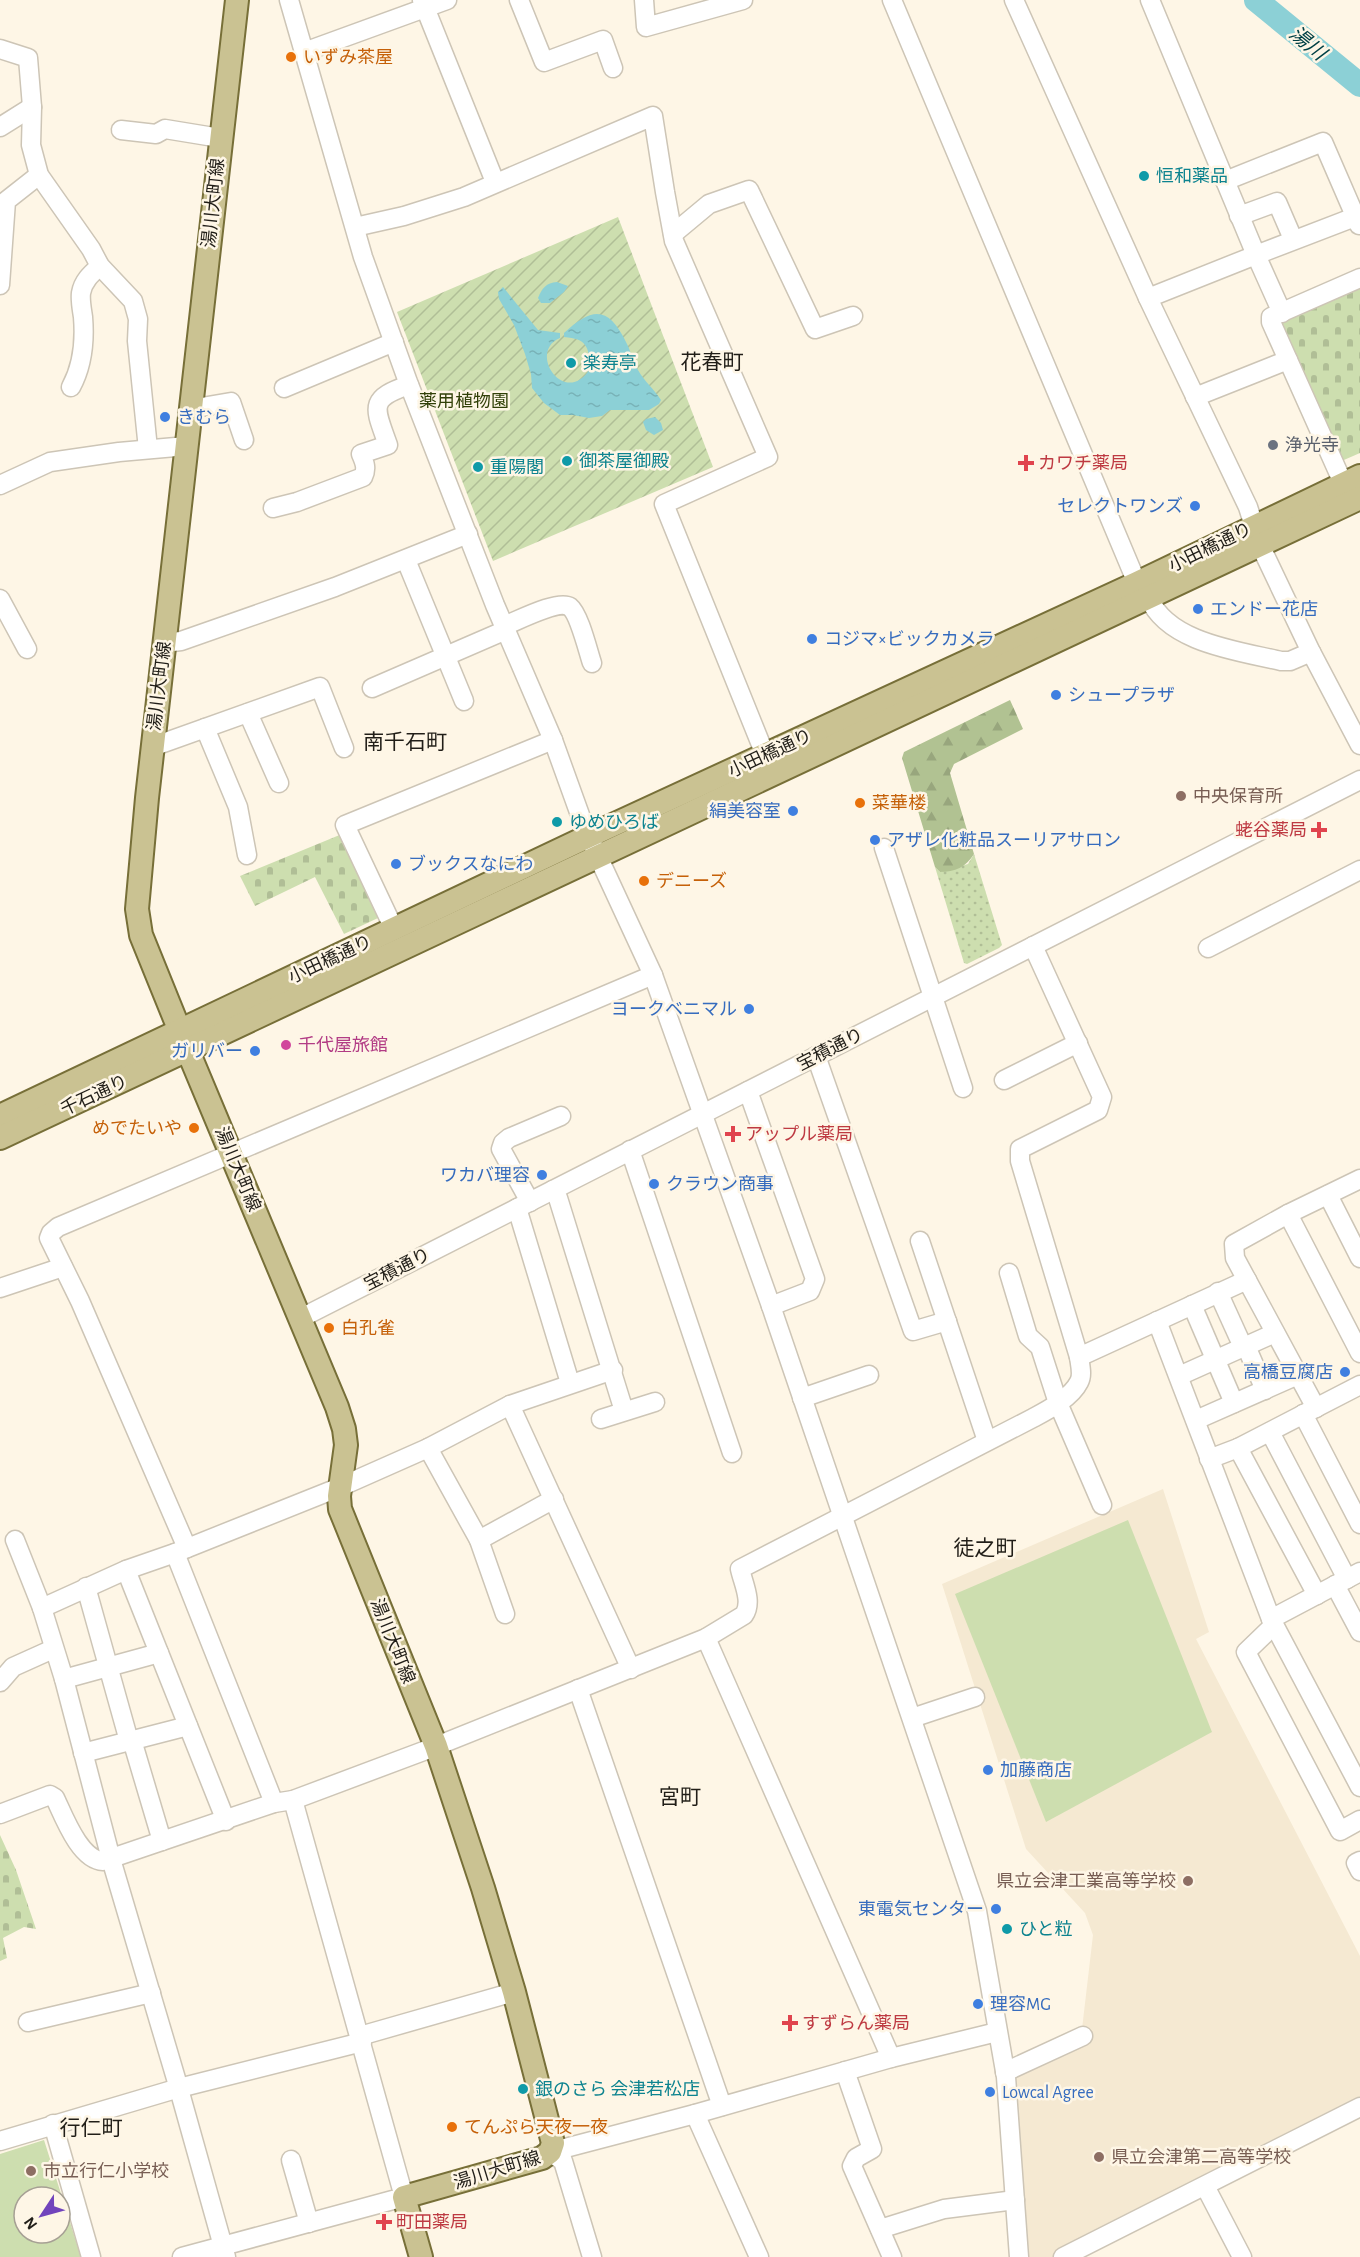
<svg xmlns="http://www.w3.org/2000/svg" width="1360" height="2257" viewBox="0 0 1360 2257" font-family="'Alegreya Sans','Noto Sans JP',sans-serif">
<style>
.built{fill:#f5e9d2}
.grass{fill:url(#grass-dots)}
.forest{fill:url(#forest-firs)}
.cemetery{fill:url(#cemetery-stones)}
.garden{fill:url(#garden-furrows)}
.pitch{fill:#cddeaf;fill-rule:evenodd}
.water{fill:url(#water-ripples)}
.lines{fill:none;stroke-linecap:round;stroke-linejoin:round}
.river{stroke:#8cd0d6;stroke-width:24}
.minor-casing{stroke:#cdc5b6;stroke-width:21}
.major-casing{stroke:#776f38;stroke-width:26}
.minor{stroke:#fff;stroke-width:18}
.major{stroke:#cac292;stroke-width:22}
.food-dot{fill:#e8710a;stroke:#fef6e6;stroke-width:2}
.culture-dot{fill:#0f9aa8;stroke:#fef6e6;stroke-width:2}
.shop-dot{fill:#3f7fe0;stroke:#fef6e6;stroke-width:2}
.worship-dot{fill:#6b7280;stroke:#fef6e6;stroke-width:2}
.health-dot{fill:#e0444e;stroke:#fef6e6;stroke-width:2}
.education-dot{fill:#8d6e63;stroke:#fef6e6;stroke-width:2}
.hotel-dot{fill:#d1479c;stroke:#fef6e6;stroke-width:2}
.labels{text-anchor:middle;stroke-width:5;stroke-linejoin:round;paint-order:stroke}
.food-label{font-size:18px;fill:#c56008;stroke:#fef6e6;text-anchor:start}
.culture-label{font-size:18px;fill:#0d838f;stroke:#fef6e6;text-anchor:start}
.street-label{font-size:18px;fill:#211e18;stroke:#fef6e6}
.park-label{font-size:18px;fill:#314008;stroke:#fef6e6}
.shop-label{font-size:18px;fill:#366cbe;stroke:#fef6e6;text-anchor:start}
.worship-label{font-size:18px;fill:#5b616d;stroke:#fef6e6;text-anchor:start}
.health-label{font-size:18px;fill:#be3a42;stroke:#fef6e6;text-anchor:start}
.education-label{font-size:18px;fill:#785e54;stroke:#fef6e6;text-anchor:start}
.hotel-label{font-size:18px;fill:#b23c85;stroke:#fef6e6;text-anchor:start}
.water-label{font-size:20px;font-style:italic;fill:#004045;stroke:#fef6e6}
.quarter-label{font-size:21px;fill:#211e18;stroke:#fef6e6}
</style>
<defs>
<pattern id="grass-dots" width="8" height="8" patternUnits="userSpaceOnUse" patternTransform="scale(1.5)"><rect width="8" height="8" fill="#cddeaf"/><path d="M2 2h.1M6 6h.1" fill="none" stroke="#b0be96" stroke-width="1.8" stroke-linecap="round"/></pattern>
<pattern id="forest-firs" width="22" height="20" patternUnits="userSpaceOnUse" patternTransform="scale(1.5)"><rect width="22" height="20" fill="#b1c292"/><path d="M5 1l3.5 6h-7zM16 11l3.5 6h-7z" fill="#98a67d"/></pattern>
<pattern id="cemetery-stones" width="16" height="16" patternUnits="userSpaceOnUse" patternTransform="scale(1.5)"><rect width="16" height="16" fill="#cddeaf"/><path d="M2 7V4a2 2 0 0 1 4 0v3zM10 15v-3a2 2 0 0 1 4 0v3z" fill="#b0be96"/></pattern>
<pattern id="garden-furrows" width="10" height="10" patternUnits="userSpaceOnUse" patternTransform="scale(1.5)"><rect width="10" height="10" fill="#cddeaf"/><path d="M-1 1l2-2M0 10L10 0M9 11l2-2" fill="none" stroke="#b0be96"/></pattern>
<pattern id="water-ripples" width="26" height="14" patternUnits="userSpaceOnUse" patternTransform="scale(1.5)"><rect width="26" height="14" fill="#8cd0d6"/><path d="M2 4q2-2 4 0t4 0M15 11q2-2 4 0t4 0" fill="none" stroke="#78b2b7"/></pattern>
</defs>
<rect width="100%" height="100%" fill="#fef6e6"/>
<!-- built -->
<path class="built" d="M1163,1489l46,143 -13,7 164,317v148l-302,153h-32l-18,-196 74,-32 11,-94 -8,-22 -59,-64 -84,-265z"/>
<!-- grass -->
<path class="grass" d="M974,854l28,91 -3,3 -32,16 -3,-1 -29,-96 5,5 28,-8z"/>
<!-- forest -->
<path class="forest" d="M1010,700l13,29 -69,35 -4,9 24,81c-8,13 -19,18 -34,18l-5,-5 -33,-109 2,-6z"/>
<!-- cemetery -->
<g class="cemetery">
<path d="M1360,284v169l-23,10 -61,-143z"/>
<path d="M342,834l36,84 -34,16 -29,-57 -60,29 -15,-30z"/>
<path d="M0,1835l16,35 20,59 -12,-2 -21,11 4,20 -7,3z"/>
</g>
<!-- garden -->
<path class="garden" d="M618,217l95,250 -220,94 -96,-249z"/>
<!-- pitch -->
<g class="pitch">
<path d="M1128,1520l84,212 -166,90 -91,-228z"/>
<path d="M44,2140l37,117h-81v-103zM24,2197h36v36h-36z"/>
</g>
<!-- water -->
<g class="water">
<path d="M557,282l11,4 -4,6 -14,11h-9l-3,-5c4,-10 8,-15 19,-16z"/>
<path d="M503,287l35,43 22,3v5c-34,14 6,72 31,29 -3,-21 -4,-28 -27,-30v-4c29,-27 45,-27 63,11 4,8 6,18 11,26 6,11 16,19 23,30l-2,4 -10,6h-39l-8,6 -13,2 -16,-3h-13l-16,-12 -12,-15 -1,-14 -6,-20 -11,-29 -15,-26 -1,-7z"/>
<path d="M655,417l6,6 2,7 -9,5 -8,-5 -3,-8 3,-3z"/>
</g>
<g class="lines">
<!-- river -->
<path class="river" d="M1256,0l104,85"/>
<defs>
<g id="minor">
<path d="M289,0l74,257 45,125 87,223 58,135 31,86 69,149 118,331 206,605 29,166 13,180"/>
<path d="M422,0l73,182"/>
<path d="M519,0l25,62 59,-22 10,28"/>
<path d="M644,0l2,27 97,-27"/>
<path d="M892,0l245,583"/>
<path d="M1014,0l134,298 100,209 12,38 51,107 49,93"/>
<path d="M1150,0l106,255 104,-40"/>
<path d="M0,49l28,9 4,49 -1,38 8,30 52,74 9,17 33,35 5,18 -1,22 11,108"/>
<path d="M304,52l143,-52"/>
<path d="M0,127l32,-20"/>
<path d="M121,130l35,4 9,-5 55,9"/>
<path d="M1225,181l98,-39 36,83"/>
<path d="M1239,216l38,-14 16,37"/>
<path d="M355,227l49,-11 60,-19 189,-81 12,76 9,49 94,216 -104,47 106,263"/>
<path d="M673,234l36,-30 40,-14 66,139 38,-13"/>
<path d="M0,285l6,-84 33,-26"/>
<path d="M1148,298l108,-43 26,58"/>
<path d="M71,387c12,-22 14,-46 12,-70 -1,-7 -3,-17 -2,-24 2,-12 10,-19 19,-27"/>
<path d="M284,388l110,-46"/>
<path d="M1195,397l93,-37"/>
<path d="M190,409l41,-7 13,38"/>
<path d="M1343,483l-72,-161v-5l89,-39"/>
<path d="M0,485l50,-23 69,-10 68,-6"/>
<path d="M273,508l24,-6 66,-25c4,-8 2,-14 -2,-23l27,-9c-13,-37 -21,-46 21,-60"/>
<path d="M406,560l58,141"/>
<path d="M1149,598c19,45 90,53 132,63h9l21,-9"/>
<path d="M0,599l27,50"/>
<path d="M504,626c13,-5 55,-27 66,-19 9,7 18,44 22,56"/>
<path d="M164,643l17,-2 154,-54 133,-53"/>
<path d="M372,688l134,-58"/>
<path d="M248,713l31,70"/>
<path d="M205,728l33,79 9,48"/>
<path d="M152,747l168,-60 24,61"/>
<path d="M884,848l79,240"/>
<path d="M394,929l-49,-104 208,-85"/>
<path d="M1208,948l152,-78"/>
<path d="M816,1056l97,275 34,-10"/>
<path d="M1004,1080l74,-37"/>
<path d="M748,1091l67,188 -5,12 -39,15"/>
<path d="M630,1150l102,303"/>
<path d="M553,1190l5,8 66,213"/>
<path d="M1328,1195l32,63"/>
<path d="M530,1202l-29,-53 2,-6 6,-5 52,-22"/>
<path d="M517,1208l53,175"/>
<path d="M1288,1214l72,139"/>
<path d="M920,1241l67,200"/>
<path d="M1009,1273l19,63 12,11 18,56 44,102"/>
<path d="M0,1288l63,-21"/>
<path d="M1218,1292l25,55"/>
<path d="M1192,1305l42,98"/>
<path d="M301,1318l1059,-538"/>
<path d="M1157,1321l114,298 89,168"/>
<path d="M1246,1346l19,44"/>
<path d="M1079,1357l168,-77"/>
<path d="M1179,1376l96,-43"/>
<path d="M802,1398l67,-23"/>
<path d="M510,1405l121,264"/>
<path d="M1316,1408l-81,-150 -1,-14 54,-30 72,-35"/>
<path d="M1303,1414l57,110"/>
<path d="M601,1419l54,-17"/>
<path d="M1196,1420l102,-45"/>
<path d="M1270,1432l77,147"/>
<path d="M428,1448l51,92 26,74"/>
<path d="M1238,1448l79,147"/>
<path d="M1209,1459l29,-11 122,-63"/>
<path d="M15,1540l27,68 22,71 47,180 66,223 49,175"/>
<path d="M479,1540l75,-41"/>
<path d="M187,1548l-107,-247 -31,-63 2,-5 7,-6 595,-252"/>
<path d="M175,1553l99,250"/>
<path d="M126,1570l100,251"/>
<path d="M1335,1585l25,47"/>
<path d="M86,1587l43,154"/>
<path d="M42,1608l84,-38 49,-17 165,-66 88,-39 82,-43 103,-35"/>
<path d="M1271,1619l89,-47"/>
<path d="M1274,1625l-28,27 94,179 20,-11"/>
<path d="M706,1638l185,420"/>
<path d="M64,1679l95,-26"/>
<path d="M0,1682l13,-15 40,-18"/>
<path d="M578,1689l144,417"/>
<path d="M912,1718l63,-21"/>
<path d="M132,1740l30,101"/>
<path d="M83,1753l105,-27"/>
<path d="M0,1814l50,-19 5,3c9,19 25,62 48,63l171,-58 19,-3 136,-51 277,-111 38,-23c9,-13 -1,-32 -4,-46l293,-151c15,-8 38,-20 46,-36 4,-7 1,-17 0,-25l-59,-196v-12l78,-39 4,-13 -69,-151"/>
<path d="M1360,1861l-4,2 4,8"/>
<path d="M28,2022l123,-29"/>
<path d="M360,2036l154,-44"/>
<path d="M845,2071l27,78 -16,9 -4,8 40,91"/>
<path d="M1005,2072l78,-36"/>
<path d="M695,2114l64,143"/>
<path d="M53,2124l38,133"/>
<path d="M0,2141l179,-53 183,-46"/>
<path d="M291,2160l18,63"/>
<path d="M1205,2186l37,71"/>
<path d="M880,2229l64,-20 71,-9"/>
<path d="M182,2257l222,-60 -111,-397"/>
<path d="M592,2257l-29,-96 -13,-9 145,-38 196,-56 106,-26"/>
<path d="M1063,2257l297,-150"/>
</g>
<g id="major">
<path d="M237,0l-90,798 -10,111 4,26 47,116 149,356 7,22 2,16 -7,51 1,13 96,237 47,142 31,104 39,151 -3,9 -8,6 -138,39 17,60"/>
<path d="M0,1116l589,-280 548,-253 223,-107"/>
<path d="M0,1138l1360,-640"/>
</g>
</defs>
<!-- minor casing -->
<use href="#minor" class="minor-casing"/>
<!-- major casing -->
<use href="#major" class="major-casing"/>
<!-- minor -->
<use href="#minor" class="minor"/>
<!-- major -->
<use href="#major" class="major"/>
</g>
<!-- markers -->
<g class="food-dot">
<circle cx="291" cy="57" r="6"/>
<circle cx="860" cy="803" r="6"/>
<circle cx="644" cy="881" r="6"/>
<circle cx="194" cy="1128" r="6"/>
<circle cx="329" cy="1328" r="6"/>
<circle cx="452" cy="2127" r="6"/>
</g>
<g class="culture-dot">
<circle cx="1144" cy="176" r="6"/>
<circle cx="571" cy="363" r="6"/>
<circle cx="567" cy="461" r="6"/>
<circle cx="478" cy="467" r="6"/>
<circle cx="557" cy="822" r="6"/>
<circle cx="1007" cy="1929" r="6"/>
<circle cx="523" cy="2089" r="6"/>
</g>
<g class="shop-dot">
<circle cx="165" cy="417" r="6"/>
<circle cx="1195" cy="506" r="6"/>
<circle cx="1198" cy="609" r="6"/>
<circle cx="812" cy="639" r="6"/>
<circle cx="1056" cy="695" r="6"/>
<circle cx="793" cy="811" r="6"/>
<circle cx="875" cy="840" r="6"/>
<circle cx="396" cy="864" r="6"/>
<circle cx="749" cy="1009" r="6"/>
<circle cx="255" cy="1051" r="6"/>
<circle cx="542" cy="1175" r="6"/>
<circle cx="654" cy="1184" r="6"/>
<circle cx="1345" cy="1372" r="6"/>
<circle cx="988" cy="1770" r="6"/>
<circle cx="996" cy="1909" r="6"/>
<circle cx="978" cy="2004" r="6"/>
<circle cx="990" cy="2092" r="6"/>
</g>
<circle class="worship-dot" cx="1273" cy="445" r="6"/>
<g class="health-dot">
<path d="M1023 454h6v6h6v6h-6v6h-6v-6h-6v-6h6z"/>
<path d="M1316 821h6v6h6v6h-6v6h-6v-6h-6v-6h6z"/>
<path d="M730 1125h6v6h6v6h-6v6h-6v-6h-6v-6h6z"/>
<path d="M787 2014h6v6h6v6h-6v6h-6v-6h-6v-6h6z"/>
<path d="M381 2213h6v6h6v6h-6v6h-6v-6h-6v-6h6z"/>
</g>
<g class="education-dot">
<circle cx="1181" cy="796" r="6"/>
<circle cx="1188" cy="1881" r="6"/>
<circle cx="1099" cy="2157" r="6"/>
<circle cx="31" cy="2171" r="6"/>
</g>
<circle class="hotel-dot" cx="286" cy="1045" r="6"/>
<g class="labels">
<!-- food labels -->
<g class="food-label">
<text x="303" y="63">いずみ茶屋</text>
<text x="872" y="809">菜華楼</text>
<text x="656" y="887">デニーズ</text>
<text x="182" y="1134" text-anchor="end">めでたいや</text>
<text x="341" y="1334">白孔雀</text>
<text x="464" y="2133">てんぷら天夜一夜</text>
</g>
<!-- culture labels -->
<g class="culture-label">
<text x="1156" y="182">恒和薬品</text>
<text x="583" y="369">楽寿亭</text>
<text x="579" y="467">御茶屋御殿</text>
<text x="490" y="473">重陽閣</text>
<text x="569" y="828">ゆめひろば</text>
<text x="1019" y="1935">ひと粒</text>
<text x="535" y="2095">銀のさら 会津若松店</text>
</g>
<!-- street labels -->
<g class="street-label">
<text transform="translate(213 203) rotate(-84)" y="6">湯川大町線</text>
<text transform="translate(1210 547) rotate(-26)" y="6">小田橋通り</text>
<text transform="translate(159 686) rotate(-83)" y="6">湯川大町線</text>
<text transform="translate(770 753) rotate(-25)" y="6">小田橋通り</text>
<text transform="translate(330 959) rotate(-25)" y="6">小田橋通り</text>
<text transform="translate(830 1049) rotate(-27)" y="6">宝積通り</text>
<text transform="translate(94 1095) rotate(-25)" y="6">千石通り</text>
<text transform="translate(238 1169) rotate(67)" y="6">湯川大町線</text>
<text transform="translate(397 1269) rotate(-27)" y="6">宝積通り</text>
<text transform="translate(393 1641) rotate(68)" y="6">湯川大町線</text>
<text transform="translate(497 2170) rotate(-17)" y="6">湯川大町線</text>
</g>
<!-- park labels -->
<g class="park-label">
<text x="464" y="407">薬用植物園</text>
</g>
<!-- shop labels -->
<g class="shop-label">
<text x="177" y="423">きむら</text>
<text x="1183" y="512" text-anchor="end">セレクトワンズ</text>
<text x="1210" y="615">エンドー花店</text>
<text x="824" y="645">コジマ×ビックカメラ</text>
<text x="1068" y="701">シュープラザ</text>
<text x="781" y="817" text-anchor="end">絹美容室</text>
<text x="887" y="846">アザレ化粧品スーリアサロン</text>
<text x="408" y="870">ブックスなにわ</text>
<text x="737" y="1015" text-anchor="end">ヨークベニマル</text>
<text x="243" y="1057" text-anchor="end">ガリバー</text>
<text x="530" y="1181" text-anchor="end">ワカバ理容</text>
<text x="666" y="1190">クラウン商事</text>
<text x="1333" y="1378" text-anchor="end">高橋豆腐店</text>
<text x="1000" y="1776">加藤商店</text>
<text x="984" y="1915" text-anchor="end">東電気センター</text>
<text x="990" y="2010">理容MG</text>
<text x="1002" y="2098">Lowcal Agree</text>
</g>
<!-- worship labels -->
<g class="worship-label">
<text x="1285" y="451">浄光寺</text>
</g>
<!-- health labels -->
<g class="health-label">
<text x="1038" y="469">カワチ薬局</text>
<text x="1307" y="836" text-anchor="end">蛯谷薬局</text>
<text x="745" y="1140">アップル薬局</text>
<text x="802" y="2029">すずらん薬局</text>
<text x="396" y="2228">町田薬局</text>
</g>
<!-- education labels -->
<g class="education-label">
<text x="1193" y="802">中央保育所</text>
<text x="1176" y="1887" text-anchor="end">県立会津工業高等学校</text>
<text x="1111" y="2163">県立会津第二高等学校</text>
<text x="43" y="2177">市立行仁小学校</text>
</g>
<!-- hotel labels -->
<g class="hotel-label">
<text x="298" y="1051">千代屋旅館</text>
</g>
<!-- water labels -->
<g class="water-label">
<text transform="translate(1308 43) rotate(39)" y="7">湯川</text>
</g>
<!-- quarter labels -->
<g class="quarter-label">
<text x="712" y="369">花春町</text>
<text x="405" y="749">南千石町</text>
<text x="985" y="1555">徒之町</text>
<text x="680" y="1804">宮町</text>
<text x="91" y="2135">行仁町</text>
</g>
</g>
<!-- north arrow -->
<g transform="translate(42 2215) rotate(234)"><circle r="28" fill="#fef6e6" stroke="#a6a094" stroke-width="1.5"/>
<path d="M0-4.5L10 22L0 15L-10 22Z" fill="#7144bc"/>
<text y="-9" font-size="16" font-weight="bold" text-anchor="middle" fill="#211e18">N</text>
</g>
</svg>
